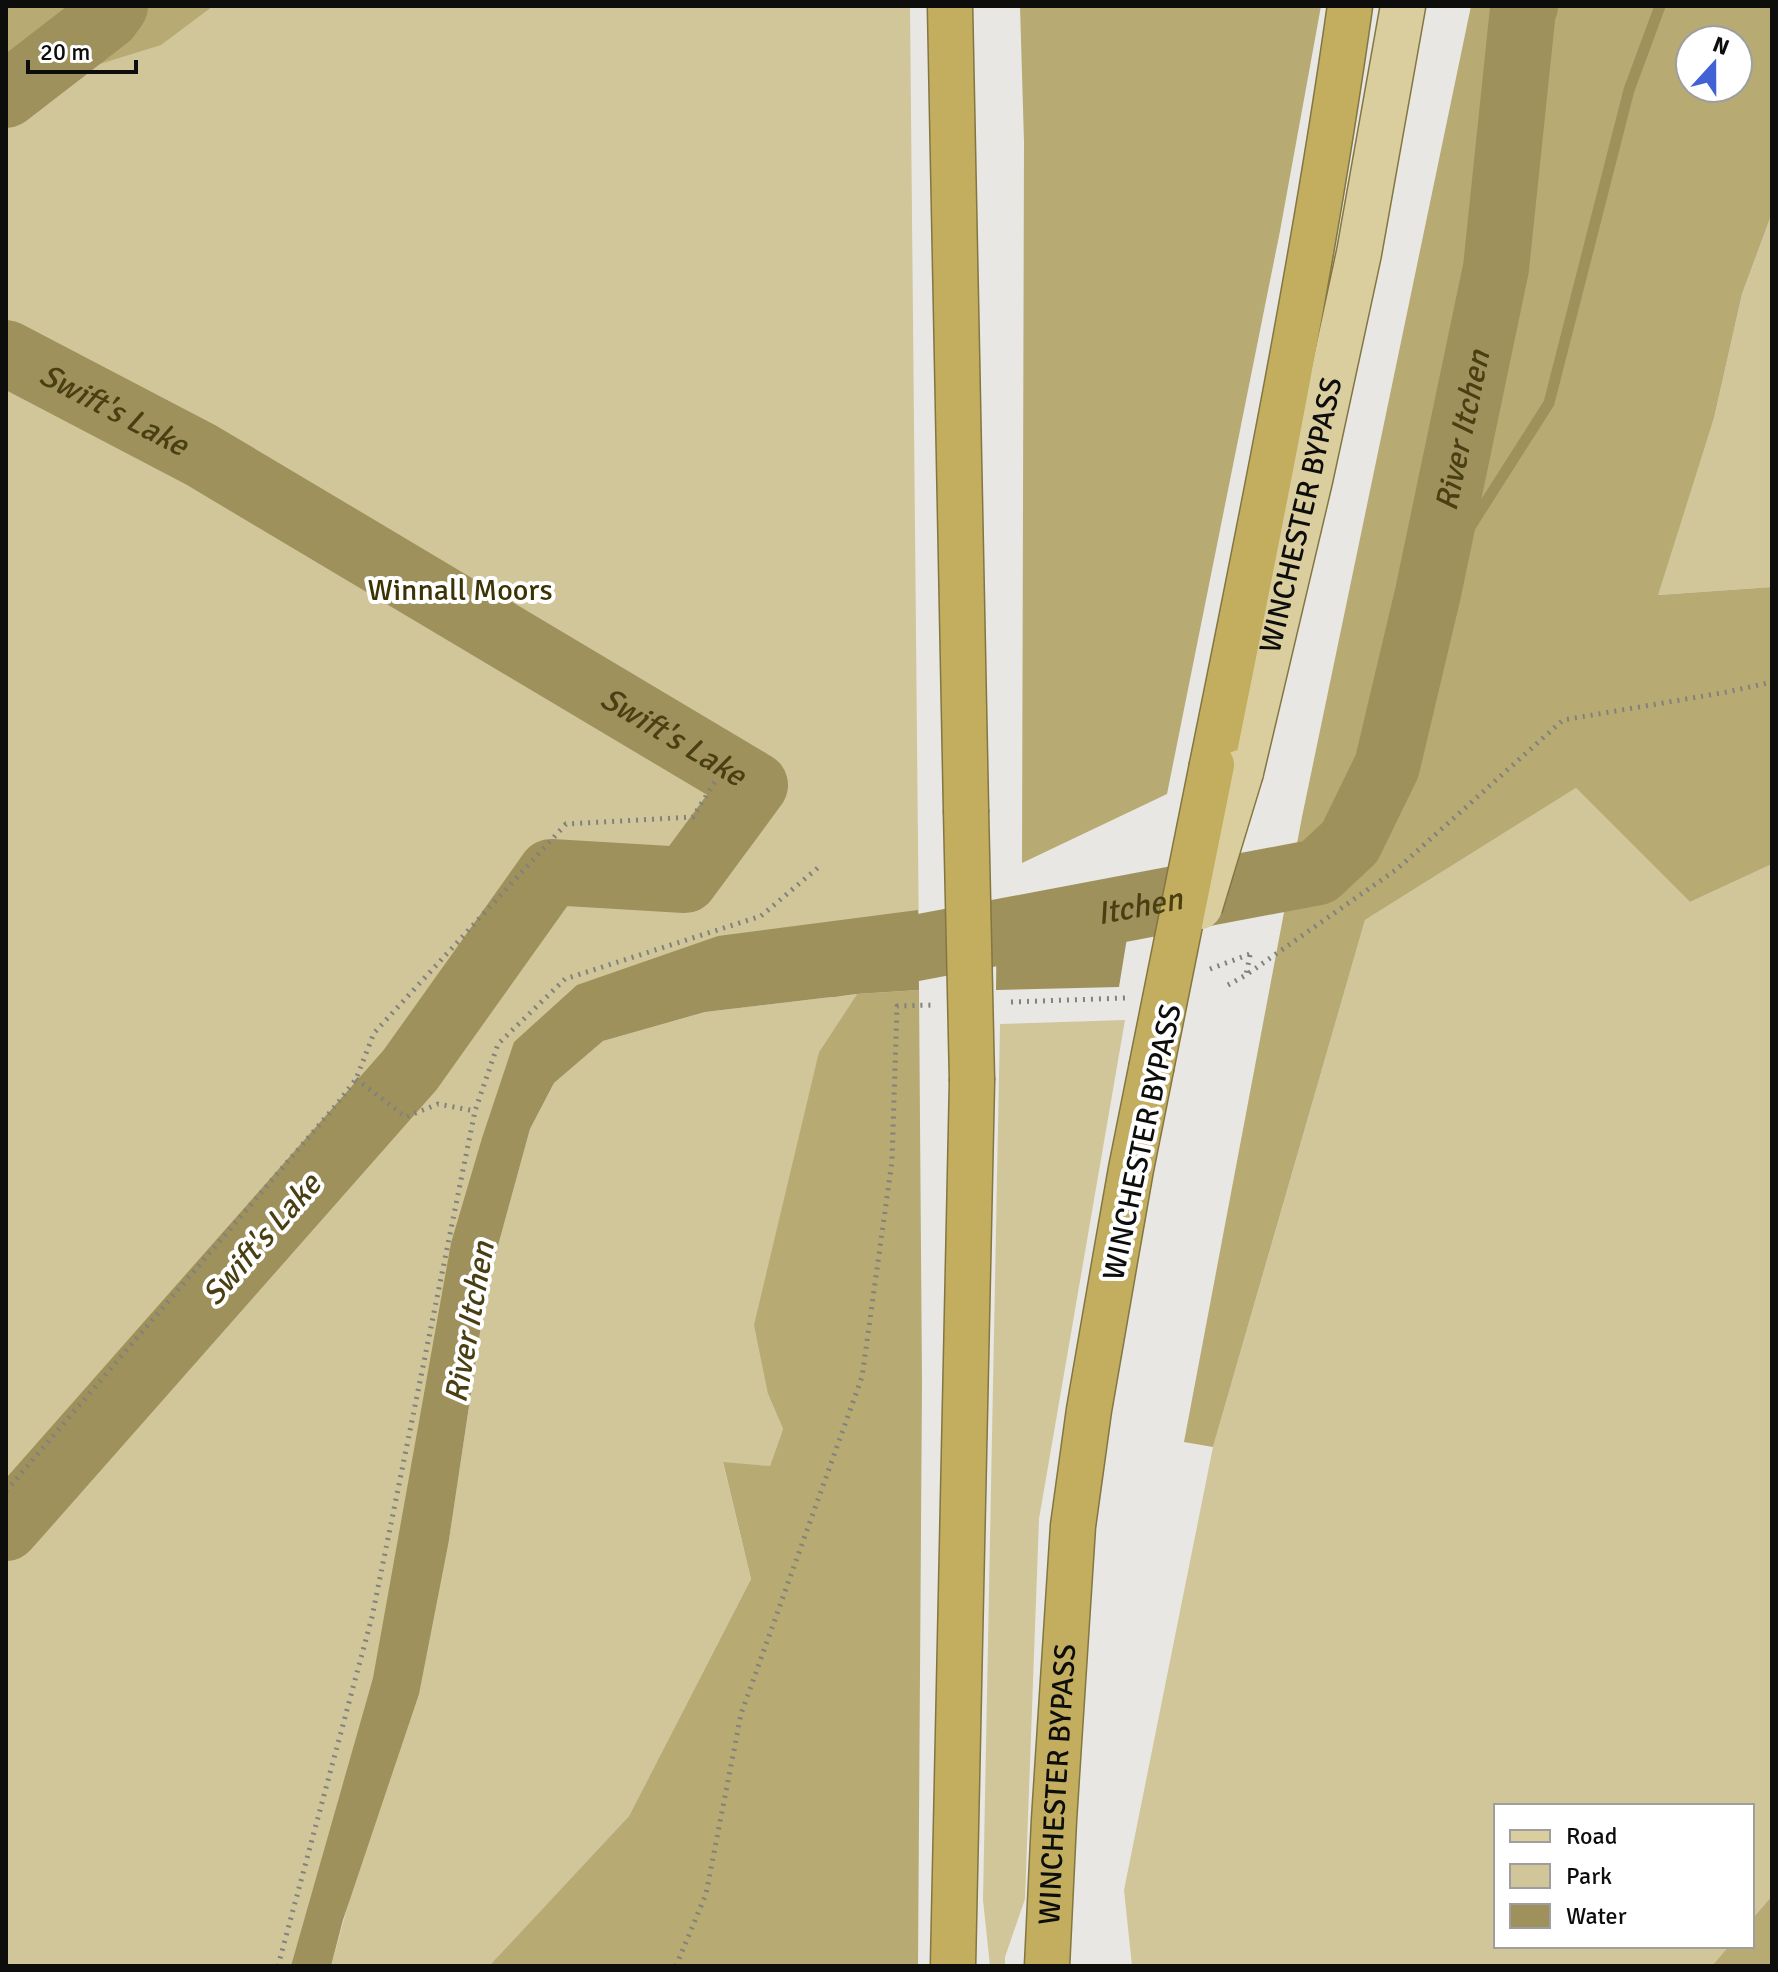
<svg xmlns="http://www.w3.org/2000/svg" width="1778" height="1972" viewBox="0 0 1778 1972" font-family="Signika,sans-serif">
<style>
.green{fill:#d0c69a}
.forest{fill:#b7aa73;fill-rule:evenodd}
.water{fill:#9e915b}
.lines{fill:none;stroke-linecap:round;stroke-linejoin:round}
.stream{stroke:#9e915b;stroke-width:11}
.river{stroke:#9e915b;stroke-width:66}
.primary-casing{stroke:#837641;stroke-width:47}
.highway-casing{stroke:#837641;stroke-width:47}
.path{stroke:#81817e;stroke-width:5;stroke-dasharray:2 6;stroke-linecap:butt}
.primary{stroke:#dace9e;stroke-width:44}
.highway{stroke:#c2ae5e;stroke-width:44}
.primary-bridge-casing{stroke:#837641;stroke-width:47;stroke-linecap:butt}
.highway-bridge-casing{stroke:#837641;stroke-width:47;stroke-linecap:butt}
.primary-bridge{stroke:#dace9e;stroke-width:44}
.highway-bridge{stroke:#c2ae5e;stroke-width:44}
.labels{text-anchor:middle;stroke-width:8;stroke-linejoin:round;paint-order:stroke}
.street-label{font-size:30px;fill:#0d0d0c;stroke:#fff}
.park-label{font-size:30px;fill:#3c3204;stroke:#fff}
.water-label{font-size:32px;font-style:italic;fill:#493f13;stroke:#fff}
</style>
<rect width="100%" height="100%" fill="#e8e7e3"/>
<!-- green -->
<g class="green">
<path d="M6,6h904l9,942 -328,83 -52,49 -226,886h-307z"/>
<path d="M1772,213v374l-115,8 57,-177 28,-124z"/>
<path d="M1576,788l114,114 82,-38v1032l-20,23v-113h-256v140h233l-17,20h-580l-8,-76 89,-443 152,-527z"/>
<path d="M857,994l-38,58 -51,342 15,35 -13,37 -47,-3 28,116 -122,237 -140,150h-158l118,-426 38,-254 43,-157 24,-46 49,-42 102,-29z"/>
<path d="M1125,1020l-86,499 -14,380 -20,58v9h-15l-7,-66 17,-876z"/>
</g>
<!-- forest -->
<g class="forest">
<path d="M6,6h207l-52,39 -155,48z"/>
<path d="M1020,6h301l-41,225 -113,563 -145,69 2,-721z"/>
<path d="M1471,6h301v207l-30,81 -28,124 -56,177 114,-8v277l-82,38 -114,-114 -211,132 -152,527 -29,-5 118,-625zM1738,40v48h-48v-48z"/>
<path d="M919,990l3,392 -4,584h-429l140,-150 122,-237 -28,-117 47,4 13,-37 -15,-35 -14,-69 65,-273 38,-58z"/>
<path d="M1772,1896v70h-60l17,-20h23v-27z"/>
</g>
<!-- water -->
<g class="water">
<path d="M1134,895l-15,92 -123,3 1,-83z"/>
<path d="M918,910l1,80 -62,4 -152,18 -102,29 -49,42 -24,46 -43,157 -38,254 -30,154 -76,226 -12,46h-40l82,-288 78,-435 31,-105 32,-96 63,-57 141,-49z"/>
</g>
<g class="lines">
<!-- stream -->
<path class="stream" d="M1428,593l121,-190 80,-313 31,-84"/>
<!-- river -->
<g class="river">
<path d="M6,95l101,-78 8,-11"/>
<path id="s1" d="M6,353l195,102 554,330 -70,95 -134,-8 -141,198 -404,458"/>
<path id="s2" d="M831,964l487,-92 32,-30 37,-76 41,-173 68,-325 27,-259 2,-3"/>
</g>
<defs>
<g id="primary">
<path id="s3" d="M1241,772l69,-292 49,-227 44,-247"/>
</g>
<g id="highway">
<path d="M950,6l16,804"/>
<path d="M1212,765c51,-252 102,-505 138,-759"/>
<path d="M953,1966l19,-885"/>
<path id="s4" d="M1047,1966l7,-146 19,-294 16,-116 26,-150 16,-91 20,-100"/>
</g>
</defs>
<!-- primary casing -->
<use href="#primary" class="primary-casing"/>
<!-- highway casing -->
<use href="#highway" class="highway-casing"/>
<!-- path -->
<g class="path">
<path d="M1250,955l-4,20 151,-106 166,-149 164,-28 45,-10"/>
<path d="M1210,969l40,-15"/>
<path d="M1228,985l18,-10"/>
<path d="M1011,1002l114,-4"/>
<path d="M356,1079l50,38 32,-13 37,7"/>
<path d="M6,1491l331,-387 19,-25 18,-46 192,-209 127,-7 24,-39"/>
<path d="M278,1966l94,-349 103,-506 23,-67 67,-65 196,-63 59,-50"/>
<path d="M676,1966l30,-72 35,-180 121,-337 30,-216 5,-155 36,-1"/>
</g>
<!-- primary -->
<use href="#primary" class="primary"/>
<!-- highway -->
<use href="#highway" class="highway"/>
<defs>
<path id="primary-bridge" d="M1200,907l41,-135"/>
<g id="highway-bridge">
<path d="M966,810l6,271"/>
<path d="M1151,1069l61,-304"/>
</g>
</defs>
<!-- primary-bridge casing -->
<use href="#primary-bridge" class="primary-bridge-casing"/>
<!-- highway-bridge casing -->
<use href="#highway-bridge" class="highway-bridge-casing"/>
<!-- primary-bridge -->
<use href="#primary-bridge" class="primary-bridge"/>
<!-- highway-bridge -->
<use href="#highway-bridge" class="highway-bridge"/>
</g>
<g class="labels">
<!-- street labels -->
<g class="street-label">
<text dy="10" stroke="none"><textPath href="#s3" startOffset="264">WINCHESTER BYPASS</textPath></text>
<text transform="translate(1142 1142) rotate(-78)" y="10">WINCHESTER BYPASS</text>
<text dy="10" stroke="none"><textPath href="#s4" startOffset="182">WINCHESTER BYPASS</textPath></text>
</g>
<!-- park labels -->
<g class="park-label">
<text x="460" y="600">Winnall Moors</text>
</g>
<!-- water labels -->
<g class="water-label">
<text dy="11" stroke="none"><textPath href="#s1" startOffset="122">Swift's Lake</textPath></text>
<text dy="11" stroke="none"><textPath href="#s2" startOffset="968">River Itchen</textPath></text>
<text dy="11" stroke="none"><textPath href="#s1" startOffset="770">Swift's Lake</textPath></text>
<text dy="11" stroke="none"><textPath href="#s2" startOffset="314">Itchen</textPath></text>
<text transform="translate(261 1239) rotate(-49)" y="11">Swift's Lake</text>
<text transform="translate(469 1322) rotate(-80)" y="11">River Itchen</text>
</g>
</g>
<!-- border -->
<rect width="1778" height="1972" fill="none" stroke="#0d0d0c" stroke-width="16"/>
<!-- legend -->
<rect x="1494" y="1804" width="260" height="144" fill="#ffffff" stroke="#9e9e9e" stroke-width="2"/>
<rect x="1510" y="1830" width="40" height="12" fill="#dace9e" stroke="#9e9e9e" stroke-width="2"/>
<text x="1566" y="1844" font-size="24" fill="#0d0d0c">Road</text>
<rect x="1510" y="1864" width="40" height="24" fill="#d0c69a" stroke="#9e9e9e" stroke-width="2"/>
<text x="1566" y="1884" font-size="24" fill="#0d0d0c">Park</text>
<rect x="1510" y="1904" width="40" height="24" fill="#9e915b" stroke="#9e9e9e" stroke-width="2"/>
<text x="1566" y="1924" font-size="24" fill="#0d0d0c">Water</text>
<!-- north arrow -->
<g transform="translate(1714 64) rotate(21)"><circle r="38" fill="#ffffff" stroke="#9e9e9e" stroke-width="2"/>
<path d="M0-6L14 30L0 20L-14 30Z" fill="#4162d4"/>
<text y="-12" font-size="22" font-weight="bold" text-anchor="middle" fill="#0d0d0c">N</text>
</g>
<!-- scale -->
<path d="M28 60v12h108v-12" fill="none" stroke="#0d0d0c" stroke-width="4"/>
<text x="40" y="60" font-size="24" fill="#0d0d0c" stroke="#ffffff" stroke-width="6" paint-order="stroke">20 m</text>
</svg>
